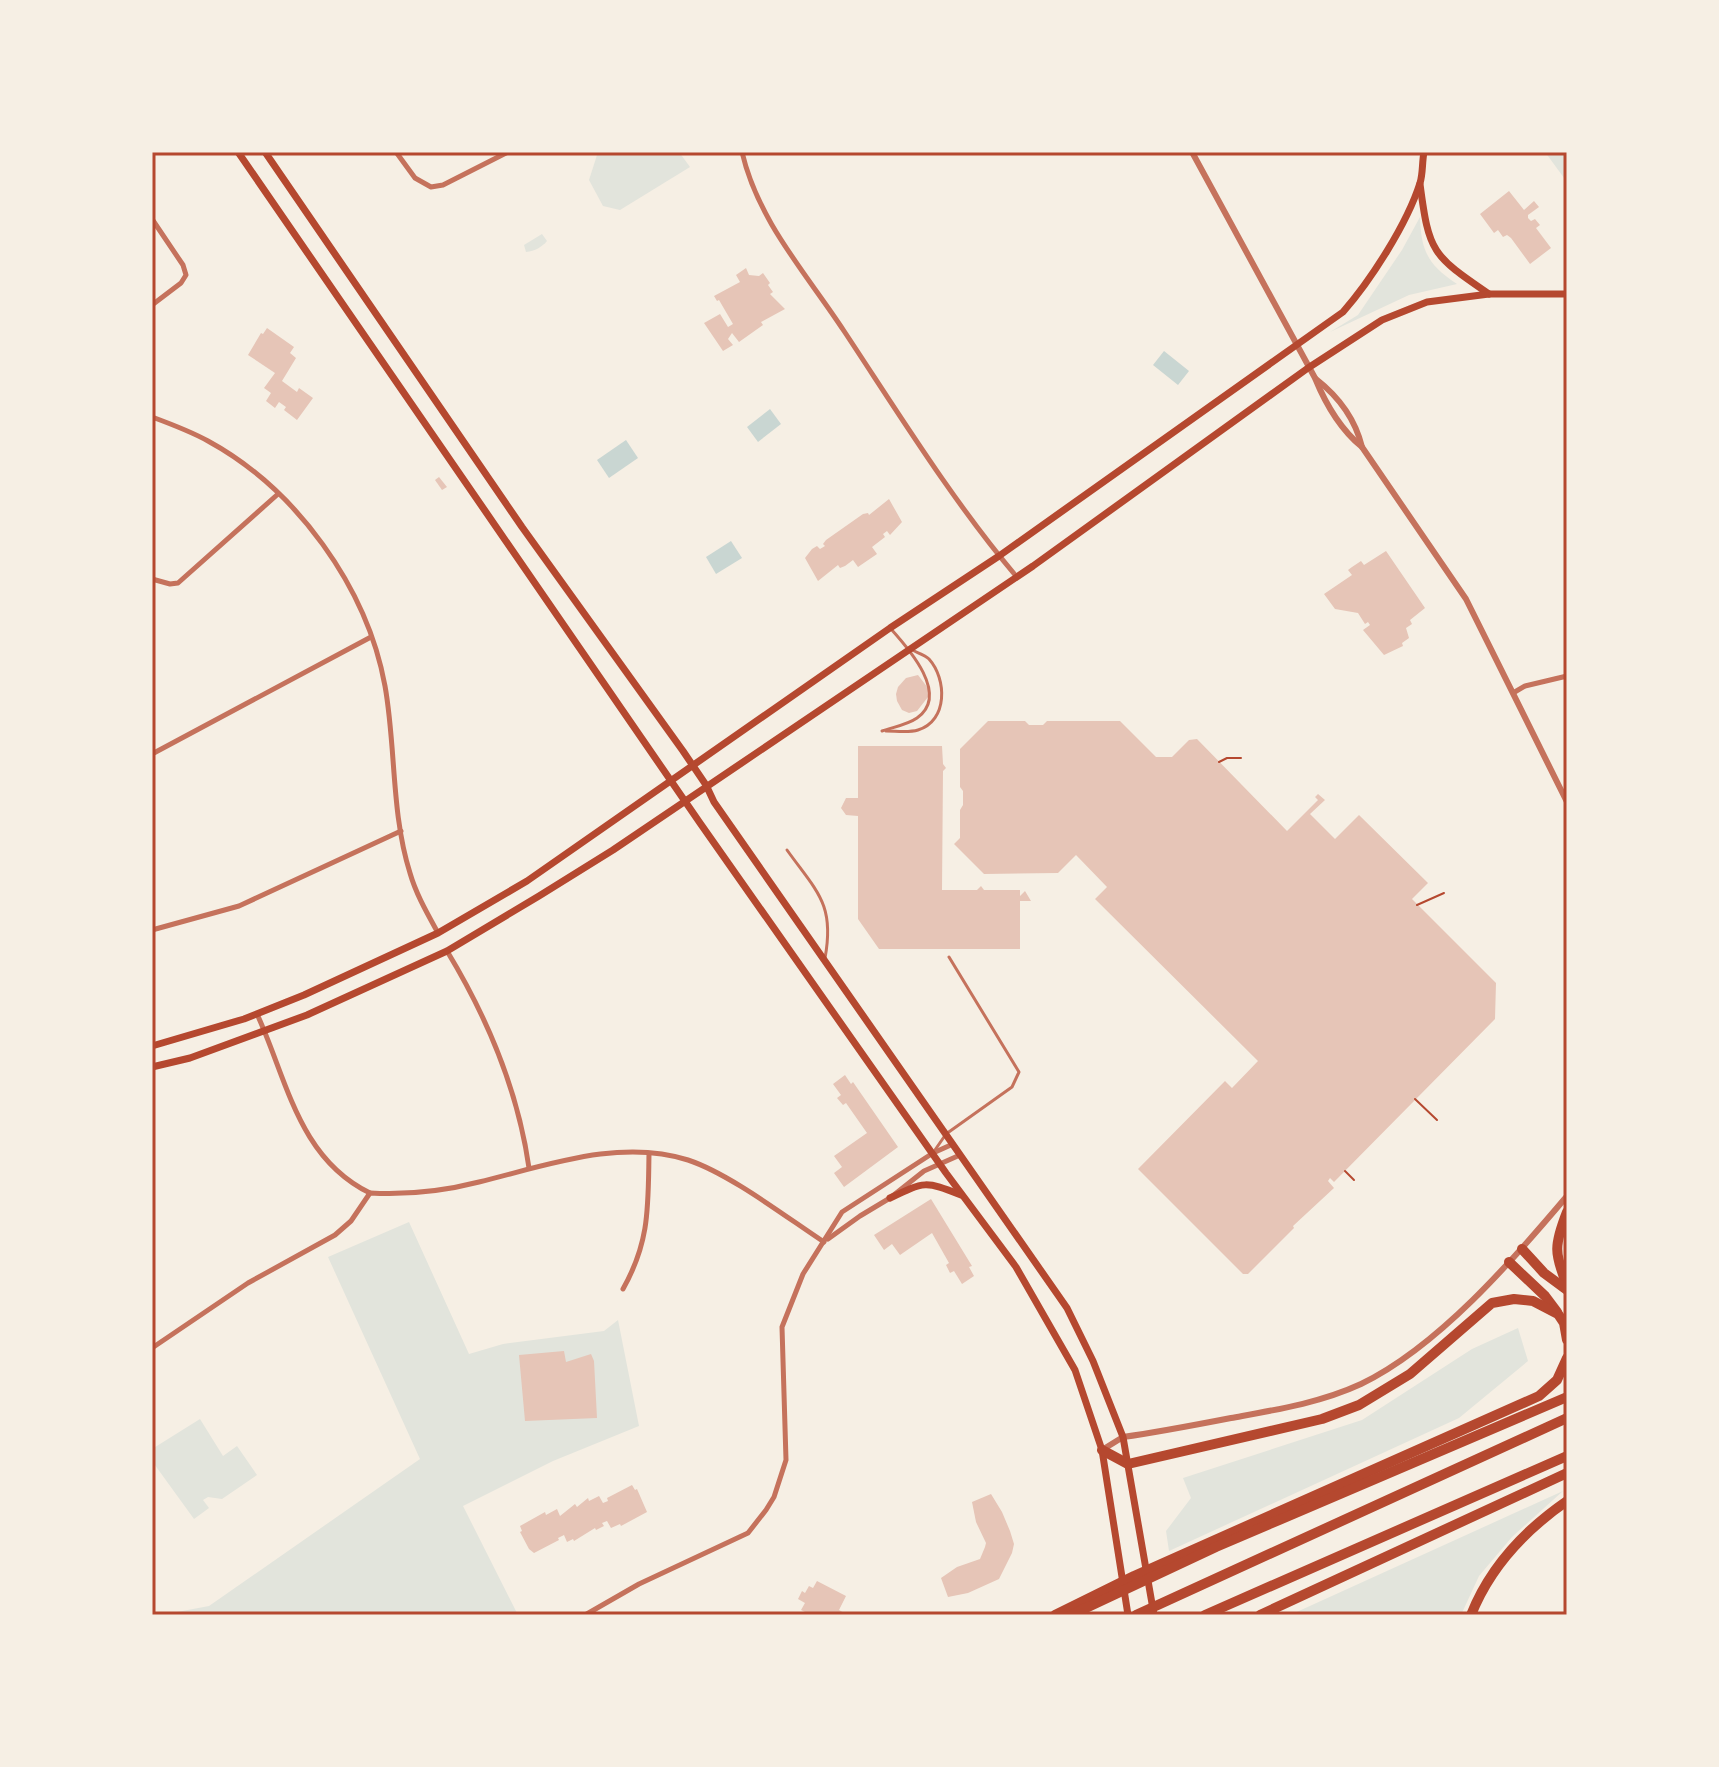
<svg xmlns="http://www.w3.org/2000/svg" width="1719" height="1767" viewBox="0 0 1719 1767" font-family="'Asap Condensed',sans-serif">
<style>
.green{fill:#e2e4dc}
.water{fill:#c9d6d2}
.building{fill:#e6c5b7}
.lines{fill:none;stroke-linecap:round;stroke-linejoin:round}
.path{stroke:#b5482f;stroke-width:2}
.service{stroke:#c5725c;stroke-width:3}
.minor{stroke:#c5725c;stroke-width:5}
.tertiary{stroke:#c5725c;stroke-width:6}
.secondary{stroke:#b5482f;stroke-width:7}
.motorway{stroke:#b5482f;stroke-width:10}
.neatline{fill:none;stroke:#b5482f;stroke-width:3}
</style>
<rect width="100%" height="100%" fill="#f6efe4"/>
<!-- green -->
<g class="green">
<path d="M598,152h81l11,15 -70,43 -17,-4 -14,-26z"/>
<path d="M1545,152h22v30z"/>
<path d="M1420,217c1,34 8,48 37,67l-48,11 -79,37 28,-17 44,-65z"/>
<path d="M542,234l5,7c-5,6 -12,10 -21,11l-2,-7z"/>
<path d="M409,1222l60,132 34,-10 101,-13 14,-11 21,106 -86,35 -90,45 55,109h-357l48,-9 211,-147 -92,-202z"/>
<path d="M1518,1328l10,33 -69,57 -290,133 -3,-20 25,-33 -8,-20 179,-58 110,-71z"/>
<path d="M200,1419l23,37 14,-10 20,29 -35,24 -14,-2 -5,3 6,8 -15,11 -42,-58v-12z"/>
<path d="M1563,1491l-51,46 -33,39 -18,39h-171z"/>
</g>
<!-- water -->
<g class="water">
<path d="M1164,351l25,20 -11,14 -25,-20z"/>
<path d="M770,409l11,15 -23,18 -11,-15z"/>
<path d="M626,440l12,18 -29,20 -12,-18z"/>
<path d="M731,541l11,17 -26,16 -10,-17z"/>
</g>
<!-- building -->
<g class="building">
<path d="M1509,191l15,19 10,-9 5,6 -11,8v3l3,3 4,-2 5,6 -4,3 15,20 -21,16 -19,-26 -4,-3 -4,2 -5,-7 -4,3 -14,-19z"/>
<path d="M746,268l3,7 10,1 4,-3 7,10 -2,2 5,7 -3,2 15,15 -24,13 2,3 -24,17 -7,-9 -4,6 5,6 -10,6 -19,-28 16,-9 8,13 5,-3 -14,-24 -2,1 -3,-5 26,-14 -4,-7z"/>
<path d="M267,328l27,19 -4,6 6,5 -14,23 15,11 2,-4 14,10 -16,22 -13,-10 2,-3 -7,-5 -4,6 -9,-7 5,-8 -7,-5 11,-15 -27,-18 13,-22 2,1z"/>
<path d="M439,477l8,10 -5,3 -7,-10z"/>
<path d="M889,499l13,23 -12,13 -3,-4 -4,3 2,3 -13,10 5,7 -19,13 -5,-7 -8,6 -5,2 -2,-3 -20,16 -13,-23 7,-9 5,-3 3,3 5,-3 -2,-2 3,-4 37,-26 5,-1 1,2z"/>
<path d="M1386,551l39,57 -15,12 2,4 -6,4 3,10 -7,5 1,3 -19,9 -21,-25 7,-5 -2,-3 -3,2 -7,-11 -23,-4 -11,-15 28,-19 -4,-5 4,-3 9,-6 3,4z"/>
<path d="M918,675l10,13v9l-11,14 -8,2 -7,-3 -5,-9 -1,-7 2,-7 8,-9z"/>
<path d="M988,721h37l4,4h14l4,-4h73l36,36h16l17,-17 8,-1 90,92 31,-31 -3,-3 3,-3 7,6 -15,14 25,25 24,-24 69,68 -16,16 84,84 -1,36 -161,163 -4,-4 -2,3 6,7 -41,38 1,2 -46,46h-5l-105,-105 87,-88 7,7 26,-27 -163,-162 12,-12 -31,-32 -18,18 -74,1 -30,-30 6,-6v-28l3,-5v-14l-3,-4v-38z"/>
<path d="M858,746h84l1,18 3,4 -3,3 -1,119h35l4,-4 3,4h36v6l5,-5 6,10h-11v48h-141l-21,-30v-103l-12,-1 -5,-7 5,-10h12z"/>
<path d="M845,1075l6,9 2,-2 45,65 -54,40 -10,-14 8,-6 -8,-11 33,-23 -21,-30 -3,2 -6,-7 4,-3 -8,-11z"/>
<path d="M931,1199l41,67 -3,1 5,9 -12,8 -8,-13 -4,2 -4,-8 3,-2 -17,-30 -32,22 -8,-11 -8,6 -10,-15z"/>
<path d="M564,1351l2,11 25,-8 3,7 3,57 -72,3 -6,-66z"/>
<path d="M632,1485l3,5 2,-1 10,23 -26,14 -1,-2 -9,4 -4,-7 -5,2 2,3 -8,4 -1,-2 -21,13 -1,-2 -6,3 -3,-7 -6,3 1,2 -25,13 -5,-4 -9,-17 2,-1 -2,-5 25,-14 1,3 11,-6 3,7 15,-12 2,3 11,-9 1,3 10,-5 4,7 5,-2 -1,-3z"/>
<path d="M991,1494l11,18 8,19 4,13 -2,9 -13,26 -31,14 -20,4 -7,-19 16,-11 23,-8 5,-12 1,-4 -10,-21 -4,-20z"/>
<path d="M817,1581l29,15 -7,14 7,4 -42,1 1,-3 -4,-2 4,-7 -7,-4 4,-8 3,2 4,-7 4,2z"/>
</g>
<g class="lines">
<!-- path -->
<g class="path">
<path d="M1219,762l8,-4h14"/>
<path d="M1417,905l27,-12"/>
<path d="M1415,1099l22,21"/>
<path d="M1345,1171l9,9"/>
</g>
<!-- service -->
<g class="service">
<path d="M882,731c11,-4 25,-6 35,-13 33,-23 -8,-69 -26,-89"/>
<path d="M886,731c10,0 23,2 32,-1 30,-9 29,-51 11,-71 -4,-4 -11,-6 -17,-9"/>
<path d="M787,850c30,42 48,54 38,108"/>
<path d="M935,1150l11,-16 66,-47 7,-15 -70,-115"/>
</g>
<!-- minor -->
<g class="minor">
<path d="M396,152l19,26 16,9 12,-2 65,-33"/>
<path d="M742,152c16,69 64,121 102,179 55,83 108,169 172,245"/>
<path d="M152,219l31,46 3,10 -5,8 -29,22"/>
<path d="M152,417c19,7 38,14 56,24 88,48 159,146 177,245 11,61 6,127 25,187 6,21 17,40 28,60"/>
<path d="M152,579l18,5 8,-1 100,-89"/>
<path d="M1513,693l12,-7 42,-10"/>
<path d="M152,754l219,-117"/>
<path d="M152,930l87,-24 162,-75"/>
<path d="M447,951c40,66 71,140 82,217"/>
<path d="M257,1014c30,65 41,144 113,179"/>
<path d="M828,1239l32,-23 30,-18 34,-27 36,-16"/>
<path d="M623,1289c27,-48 25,-83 26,-135"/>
<path d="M152,1348l96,-65 87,-48 16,-14 19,-28c36,2 74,-2 109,-11 66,-16 141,-44 209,-22 42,14 98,57 136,82"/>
<path d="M585,1615l54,-31 109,-51 18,-23 8,-13 12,-37 -4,-133 21,-53 39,-62 91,-59 20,-9"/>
</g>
<!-- tertiary -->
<g class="tertiary">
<path d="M1192,152l123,226c11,27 25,51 47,69l104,152 101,203"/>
<path d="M1316,379c23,18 39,39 46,68"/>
<path d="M1102,1450l21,-13c36,-5 72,-12 108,-19 44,-8 89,-15 130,-34 77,-37 152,-124 206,-188"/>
</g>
<!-- secondary -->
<g class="secondary">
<path d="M238,152l462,671 246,350 70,94 59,103 27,80 26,165"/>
<path d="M265,152l257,375 161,224 23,34 8,17 353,506 26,53 30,76 31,178"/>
<path d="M1420,184c9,69 12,71 69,110"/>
<path d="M152,1046l92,-27 60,-24 134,-62 89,-52 363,-253 109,-72 344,-244c28,-32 64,-88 77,-129 3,-9 2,-21 4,-31"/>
<path d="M152,1067l38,-9 117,-43 140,-64 92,-55 74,-46 420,-284 275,-198 74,-48 45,-18 62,-8h78"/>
<path d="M890,1198c35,-17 35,-17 71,-3"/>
</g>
<!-- motorway -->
<g class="motorway">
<path d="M1567,1212c-13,33 -13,41 0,73"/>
<path d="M1522,1249l22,24 23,17"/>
<path d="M1509,1262l36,34 12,16"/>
<path d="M1102,1450l26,14 194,-45 37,-14 51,-31 82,-71 22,-4 19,2 25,13 6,9 3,17"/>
<path d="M1055,1615l79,-39 405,-180 18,-16 10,-22"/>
<path d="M1071,1615l145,-68 351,-150"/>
<path d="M1136,1615l431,-197"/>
<path d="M1205,1615l362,-159"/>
<path d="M1260,1615l307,-142"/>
<path d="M1471,1615c19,-48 54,-85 96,-114"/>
</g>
</g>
<!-- border -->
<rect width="1719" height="1767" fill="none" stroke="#f6efe4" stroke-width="308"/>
<rect x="154" y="154" width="1411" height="1459" class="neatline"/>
</svg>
